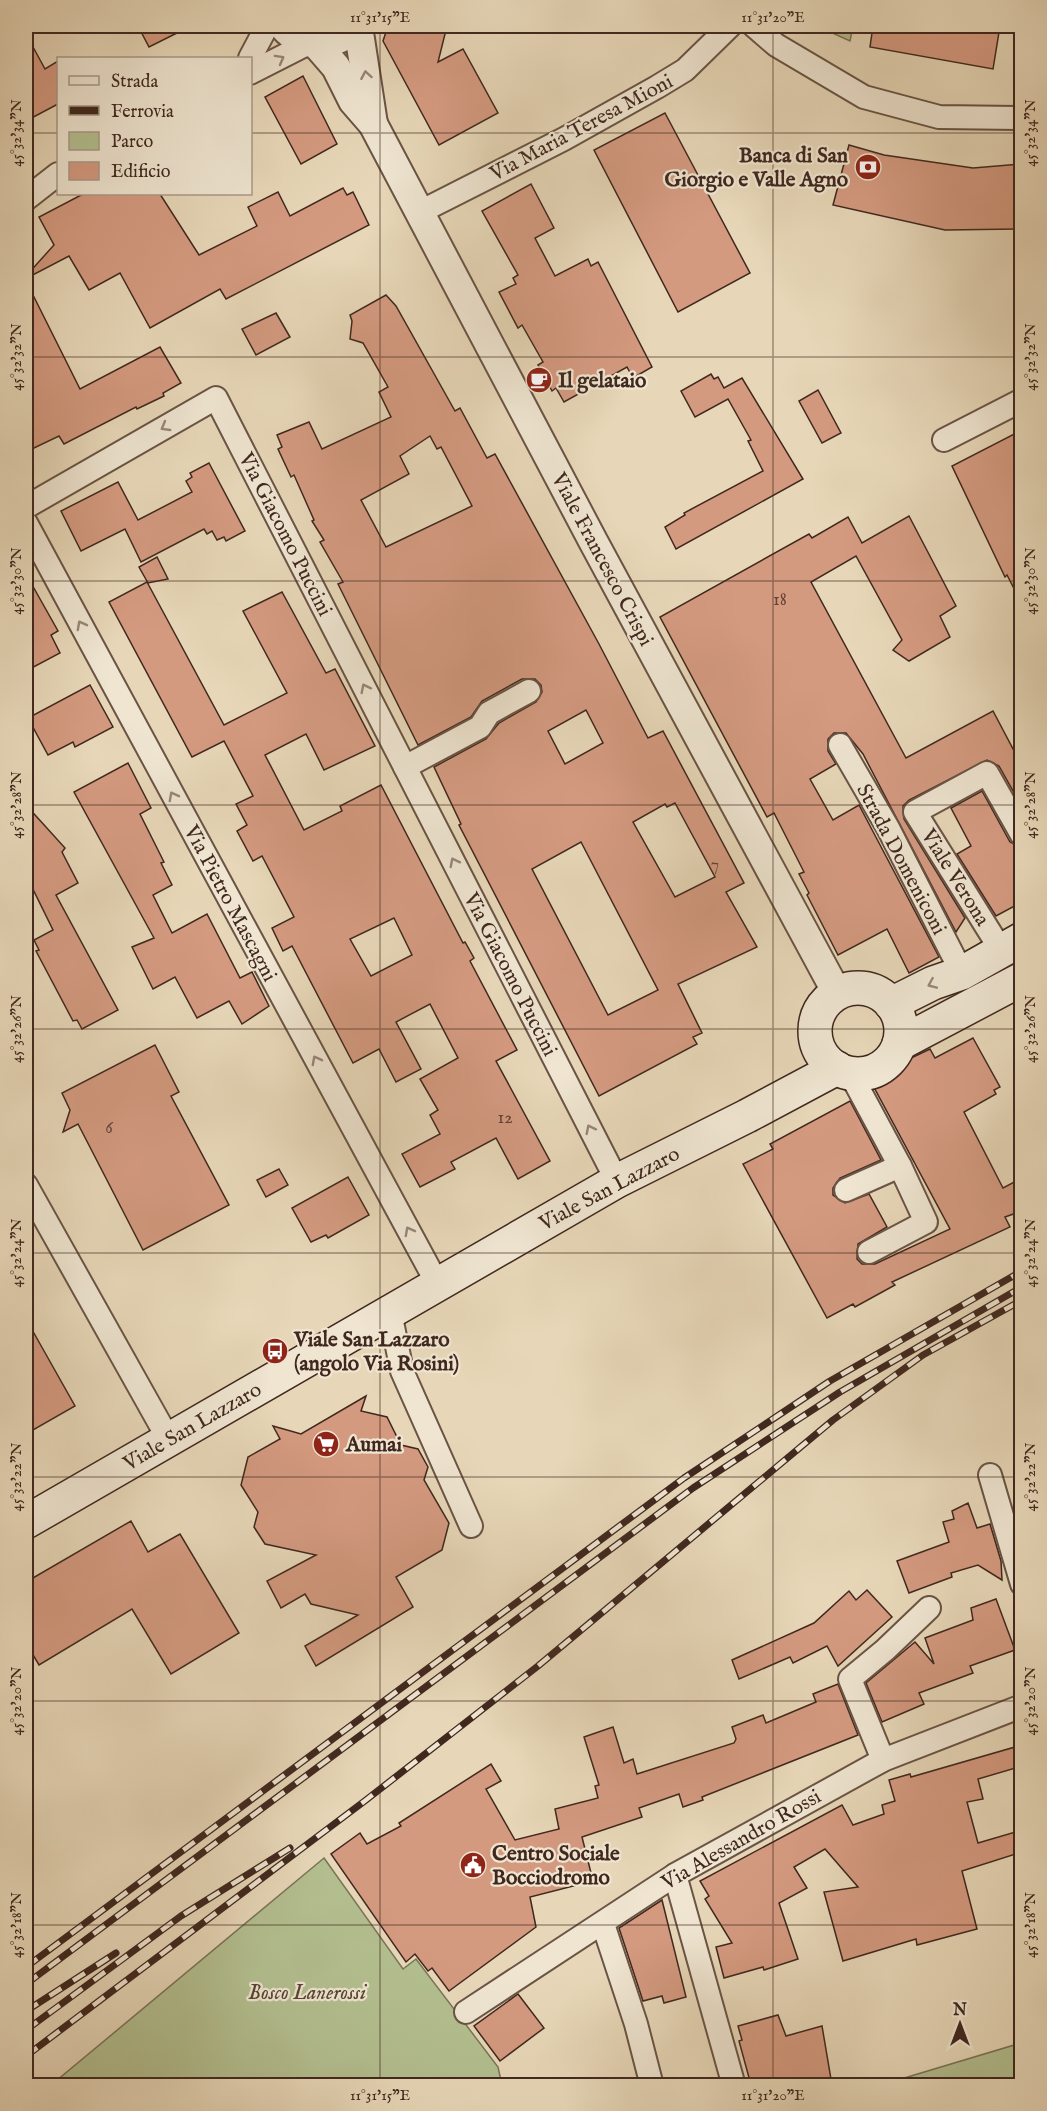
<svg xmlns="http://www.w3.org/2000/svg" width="1047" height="2111" viewBox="0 0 1047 2111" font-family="'IM FELL English',serif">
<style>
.green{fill:#b3bf90;stroke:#7a7458;stroke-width:1.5}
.building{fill:#d49a80;stroke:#40281f;stroke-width:1.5;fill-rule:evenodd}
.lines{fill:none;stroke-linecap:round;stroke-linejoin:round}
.minor-casing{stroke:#6a5445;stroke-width:26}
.tertiary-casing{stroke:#6a5445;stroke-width:32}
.secondary-casing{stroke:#40281f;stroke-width:36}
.minor{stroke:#efe5d1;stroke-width:22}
.tertiary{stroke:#efe5d1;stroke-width:28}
.secondary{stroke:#efe5d1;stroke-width:33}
.rail-casing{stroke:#40281f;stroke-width:7}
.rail{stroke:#efe5d1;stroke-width:4.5;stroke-dasharray:14;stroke-linecap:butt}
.oneway{stroke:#988678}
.ticks{fill:none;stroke:#40281f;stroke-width:1.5;stroke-opacity:0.45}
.labels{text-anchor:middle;stroke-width:4.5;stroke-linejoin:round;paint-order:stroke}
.number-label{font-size:18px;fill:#654437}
.street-label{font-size:21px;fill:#40281f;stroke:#efe5d1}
.poi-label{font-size:21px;font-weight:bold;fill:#40281f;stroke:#efe5d1;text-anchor:start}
.park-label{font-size:21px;font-style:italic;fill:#574636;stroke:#efe5d1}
.neatline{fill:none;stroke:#40281f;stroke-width:2}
.ticks-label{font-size:15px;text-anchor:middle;fill:#40281f}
</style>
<rect width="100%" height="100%" fill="#e7d7b8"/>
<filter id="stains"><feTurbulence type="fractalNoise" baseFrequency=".00333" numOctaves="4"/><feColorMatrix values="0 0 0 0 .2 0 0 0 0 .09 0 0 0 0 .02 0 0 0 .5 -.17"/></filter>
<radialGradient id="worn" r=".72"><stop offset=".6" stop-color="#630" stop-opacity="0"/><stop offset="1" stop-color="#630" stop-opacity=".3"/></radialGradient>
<!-- green -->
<g class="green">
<path d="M816,26h37l-3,15 -31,-14z"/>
<path d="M324,1858l79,111 13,-10 82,108 4,18 -452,1z"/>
<path d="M1021,2043v42h-140z"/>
</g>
<!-- building -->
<g class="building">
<path d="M138,26h53l-42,21z"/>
<path d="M388,26h59l-9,36 25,-13 35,64 -59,32 -56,-104z"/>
<path d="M873,26h127l-7,43 -123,-22z"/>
<path d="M26,34l19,35 13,-8v43l-32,17z"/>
<path d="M303,76l34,68 -36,20 -36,-67z"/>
<path d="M665,113l85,160 -72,39 -84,-162z"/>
<path d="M849,145l35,10 89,13 49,-4v65l-77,1 -112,-25z"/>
<path d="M531,184l23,44 -19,10 20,38 33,-17 3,7 7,-4 54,105 -19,11 -6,-11 -63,35 -8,-14 -4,3 -14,-26 5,-3 -21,-37 -4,3 -19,-36 17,-8 -3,-6 5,-3 -36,-64z"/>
<path d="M343,188l4,7 6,-3 16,33 -143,74 -6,-10 -70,39 -30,-55 -31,17 -20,-34 -42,22 -1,-2 28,-31 -15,-28 44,-23h77l39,61 58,-29 -9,-19 30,-15 12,24z"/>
<path d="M26,281l54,108 80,-42 21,36 -18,10 1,3 -27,13 -1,-2 -72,37 -5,-8 -25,12 -8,-15z"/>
<path d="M386,295l10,11 59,105 5,-3 27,50 8,-4 104,190 49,94 15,-7 81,152 -18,9 31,55 -79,37 24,49 -9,4 4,7 -98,52 -140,-271 2,-1 -27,-57 52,-28 13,-16 37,-21 6,-10 -1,-7 -6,-6h-13l-40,22 -11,16 -53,28 -80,-161 5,-2 -23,-40 4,-2 -12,-19 2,-1 -20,-45 -3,2 -13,-28 4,-2 -5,-12 32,-13 13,27 69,-32 -12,-25 9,-5 -25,-44 -13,-4 2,-18 -2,-6zM430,436l7,13 4,-2 31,59 -86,41 -25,-47 48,-26 -9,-18zM586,710l17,33 -38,21 -17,-33zM675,803l40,74 -40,20 -42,-75 32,-18 2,3zM581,842l77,148 -50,25 -76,-146z"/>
<path d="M276,313l14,24 -34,18 -14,-26z"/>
<path d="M711,374l3,5 4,-2 6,11 18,-10 61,101 -127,70 -11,-22 20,-12 -1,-2 79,-42 -15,-30 3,-1 -23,-41 -33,18 -14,-26z"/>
<path d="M818,390l23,43 -19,10 -23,-42z"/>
<path d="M1022,430v174l-15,-29 -2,2 -53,-111z"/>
<path d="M209,463l36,68 -19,10 -2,-4 -7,3 -5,-9 -5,3 -3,-5 -63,33 -16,-33 -44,22 -20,-40 57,-29 20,38 54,-28 -6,-11 6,-4 -2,-4z"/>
<path d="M909,516l47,90 -16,10 10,21 -41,24 -16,-11 9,-10 -46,-84 -45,26 95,176 87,-47 29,55v41l-23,-41 -12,-6 -78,40 -6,6 1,13 61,99 -9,14 -93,-178 -17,-21h-12l-6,6v12l8,13 -26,15 23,41 26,-15 80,152 -30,16 -22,-44 -49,26 -31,-60 2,-2 -10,-19 5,-2 -30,-59 -7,4 -107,-200 149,-83 3,4 36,-21 14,26z"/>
<path d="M157,557l11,22 -20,4 -9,-16z"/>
<path d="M26,574l32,57 -7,4 9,18 -34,18z"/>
<path d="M147,582l77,143 63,-32 -44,-82 39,-19 44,81 9,-4 40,77 -51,24 -18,-36 -41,21 39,75 38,-19 -2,-5 41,-21 82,158 2,-1 9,16 -4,3 47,89 -21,11 54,100 -32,18 -22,-41 -45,24 4,7 -35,18 -18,-33 38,-20 -10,-19 8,-5 -18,-31 38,-21 -28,-54 -34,18 25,47 -25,13 -17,-33 -26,14 -61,-117 -9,5 -11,-23 22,-11 -32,-61 -9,5 -16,-30 10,-6 -11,-21 17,-8 -29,-55 -32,16 -83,-155zM394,918l18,37 -41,21 -21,-37z"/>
<path d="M90,685l23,42 -38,20 -2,-5 -25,13 -20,-37z"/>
<path d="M128,763l23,45 -11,6 24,48 -3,1 11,22 -19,10 19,38 35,-19 33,64 12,-6 17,34 -27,18 -13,-23 -32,17 -22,-41 -22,12 -21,-42 22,-9 -80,-146z"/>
<path d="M982,791l28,51 12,6v54l-26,14 -39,-62 14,-8 -20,-38z"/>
<path d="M26,805l39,43 -3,4 16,31 -22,12 62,115 -36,19 -5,-9 -4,1 -37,-70 3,-1 -5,-10 19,-10 -27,-55z"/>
<path d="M973,1038l27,49 -6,3 2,4 -32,18 39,76 19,-10v33l-17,6 5,10 -118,55 3,3 -40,22 -2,-3 -26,14 -84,-154 30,-15 -3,-5 80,-43 31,59 -41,18 -7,10v7l12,8 24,-9 18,33 -29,17 -1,15 5,5h13l75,-35 -81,-151 61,-29 5,9z"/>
<path d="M155,1045l24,47 -8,4 58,109 -86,45 -65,-126 -15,8 7,-22 -8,-17z"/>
<path d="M279,1169l9,16 -22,12 -9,-17z"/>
<path d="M348,1177l21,38 -41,23 -2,-3 -15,7 -19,-34z"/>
<path d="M26,1319l49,87 -49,28z"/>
<path d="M366,1396l-5,15 26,6 14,28 17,4 10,18 -4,13 25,43 -7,27 -46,27 17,30 -97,59 -11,-20 53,-31 -47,-11 -6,-10 -24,14 -14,-27 49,-26 -51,-11 -11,-17 4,-15 -17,-27 7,-28 32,-18 -7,-13 28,8z"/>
<path d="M968,1503l9,25 13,-4 11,37 1,19 -24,-15 -27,8 1,4 -43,16 -12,-32 52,-19 -6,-20 11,-3 -2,-8z"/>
<path d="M131,1521l17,31 32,-18 59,99 -68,41 -39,-65 -93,56 -13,-22v-61z"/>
<path d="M867,1590l25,27 -54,49 -11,-20 -34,17 -3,-6 -51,22 -7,-19 82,-37 35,-32 7,9z"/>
<path d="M996,1599l19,51 -45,16 3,7 -54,20 5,11 -42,18 -16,-39 49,-41 19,22 -9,-26 48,-18 -2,-12z"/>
<path d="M838,1684l20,51 -156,62 1,3 -20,7 -4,-13 -40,14 3,9 -60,20 11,44 -63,16 6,30 -87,64 -17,-23 -4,3 -13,-17 -9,8 -75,-108 29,-21 7,11 34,-18 -2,-3 92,-59 10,17 -15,8 29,51 44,-11 -4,-20 43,-11 -3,-12 4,-1 -15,-48 29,-10 11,36 9,-4 4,15 97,-31 2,-4 -4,-12 31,-12 3,8 50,-21 -3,-8z"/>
<path d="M1022,1745v21l-44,13 5,20 -16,3 11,41 44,-13v22l-60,19 15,58 -60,16 -1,-6 -73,22 -19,-69 34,-5 -33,-38 -31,18 13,21 -28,15 19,56 -34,11 -1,-3 -39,11 -8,-31 16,-4 -27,-44 4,-3 -9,-15 142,-76 11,20 31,-11 -2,-9 13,-4 -6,-21 21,-6 1,3z"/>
<path d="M662,1900l24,97 -22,6 -2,-7 -19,5 -24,-73z"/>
<path d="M518,1994l26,34 -44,33 -26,-35z"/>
<path d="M778,2015l8,21 36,-10 10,59h-81l-12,-44 3,-1 -4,-14z"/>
</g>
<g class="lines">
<defs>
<g id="minor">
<path d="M754,26l22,19 88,52 75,20 83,1"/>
<path d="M250,58l17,-32"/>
<path d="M250,73l59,-30"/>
<path d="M26,199l32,-25"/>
<path d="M420,212l144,-73 93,-52 28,-17 45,-44"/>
<path d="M944,440l78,-40"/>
<path d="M26,507l190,-109 401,783"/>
<path d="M26,523l411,760"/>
<path d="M840,745l48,83 74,145"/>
<path d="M405,767l75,-40 9,-14 40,-22"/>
<path d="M1001,950l-86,-138 72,-39 35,62"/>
<path d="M850,1073l50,93 26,56 -57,30"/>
<path d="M26,1185l143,255"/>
<path d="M846,1190l54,-24"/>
<path d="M390,1312l12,59 69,155"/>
<path d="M990,1475l32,109"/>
<path d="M883,1760l-33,-81 35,-29 44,-42"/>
<path d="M675,1875l59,211"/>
<path d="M603,1924l33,100 16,62"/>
<path d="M466,2012l209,-137 208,-115 139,-54"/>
</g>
<g id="tertiary">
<path d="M283,26c19,24 54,22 73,0"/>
<path d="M358,26l15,98"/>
<path d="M316,44l20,23 17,34 20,23 220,417 244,452"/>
</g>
<g id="secondary">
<circle cx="858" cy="1031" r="43"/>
<path d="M891,1004l42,-21 29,-10 60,-34"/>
<path d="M899,1044l123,-65"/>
<path d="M26,1522l591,-341 130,-65 90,-48"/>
</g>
</defs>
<!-- minor casing -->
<use href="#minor" class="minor-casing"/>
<!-- tertiary casing -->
<use href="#tertiary" class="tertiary-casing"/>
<!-- secondary casing -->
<use href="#secondary" class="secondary-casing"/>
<!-- minor -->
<use href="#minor" class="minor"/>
<!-- tertiary -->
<use href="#tertiary" class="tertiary"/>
<!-- secondary -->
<use href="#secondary" class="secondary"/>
<defs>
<g id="rail">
<path d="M26,1967l658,-489 146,-97 192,-110"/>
<path d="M26,1984l667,-496 147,-96 182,-105"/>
<path d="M26,2011l90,-58"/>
<path d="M26,2030l155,-114 109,-68"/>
<path d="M26,2056l340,-256 172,-134 295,-246 90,-65 99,-55"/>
</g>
</defs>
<!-- rail casing -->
<use href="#rail" class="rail-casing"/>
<!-- rail -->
<use href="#rail" class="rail"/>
</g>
<!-- one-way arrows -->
<defs><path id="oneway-chevron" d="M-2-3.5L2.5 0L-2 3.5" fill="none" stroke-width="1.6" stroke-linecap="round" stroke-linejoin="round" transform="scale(1.5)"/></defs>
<g class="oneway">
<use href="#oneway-chevron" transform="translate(280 59) rotate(-29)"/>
<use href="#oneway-chevron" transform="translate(366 75) rotate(-100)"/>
<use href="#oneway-chevron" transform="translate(165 427) rotate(150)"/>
<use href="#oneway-chevron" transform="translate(81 625) rotate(-118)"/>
<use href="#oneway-chevron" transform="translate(365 688) rotate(-117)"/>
<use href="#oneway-chevron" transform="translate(173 796) rotate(-118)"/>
<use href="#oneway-chevron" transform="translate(454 862) rotate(-117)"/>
<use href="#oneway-chevron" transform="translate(932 984) rotate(157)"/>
<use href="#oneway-chevron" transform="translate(316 1060) rotate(-118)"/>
<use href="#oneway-chevron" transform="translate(590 1129) rotate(-117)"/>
<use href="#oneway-chevron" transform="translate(409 1231) rotate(-118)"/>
</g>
<!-- ticks -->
<path class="ticks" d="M380,26v2060M773,26v2060M26,133h32M250,133h772M26,357h996M26,581h996M26,805h996M26,1029h996M26,1253h996M26,1477h996M26,1701h996M26,1925h996"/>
<!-- icons -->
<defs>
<symbol id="bank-disc" viewBox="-11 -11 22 22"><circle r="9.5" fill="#8f2418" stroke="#efe5d1"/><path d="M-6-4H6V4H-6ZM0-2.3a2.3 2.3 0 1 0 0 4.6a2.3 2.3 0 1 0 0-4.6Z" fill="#fff"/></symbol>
<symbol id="cafe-disc" viewBox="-11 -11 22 22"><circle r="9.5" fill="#8f2418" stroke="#efe5d1"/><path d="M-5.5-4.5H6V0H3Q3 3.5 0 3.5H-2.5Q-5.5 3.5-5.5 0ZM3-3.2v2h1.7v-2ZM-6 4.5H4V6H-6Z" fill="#fff"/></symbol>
<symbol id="bus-disc" viewBox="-11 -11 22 22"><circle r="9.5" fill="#8f2418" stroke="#efe5d1"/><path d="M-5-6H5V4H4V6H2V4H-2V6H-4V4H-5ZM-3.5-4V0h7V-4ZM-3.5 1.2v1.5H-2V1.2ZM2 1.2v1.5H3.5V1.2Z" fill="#fff"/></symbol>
<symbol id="supermarket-disc" viewBox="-11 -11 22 22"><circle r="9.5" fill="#8f2418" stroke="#efe5d1"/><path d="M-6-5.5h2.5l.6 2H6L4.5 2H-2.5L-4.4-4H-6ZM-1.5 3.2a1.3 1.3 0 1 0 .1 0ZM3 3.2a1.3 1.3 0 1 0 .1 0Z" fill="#fff"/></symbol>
<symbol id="civic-disc" viewBox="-11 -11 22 22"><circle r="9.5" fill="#8f2418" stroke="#efe5d1"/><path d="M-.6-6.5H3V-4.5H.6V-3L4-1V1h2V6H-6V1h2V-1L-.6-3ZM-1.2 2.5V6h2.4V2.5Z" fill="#fff"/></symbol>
</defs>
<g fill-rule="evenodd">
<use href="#bank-disc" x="853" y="152" width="30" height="30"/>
<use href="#cafe-disc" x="524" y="365" width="30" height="30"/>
<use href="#bus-disc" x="260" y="1336" width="30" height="30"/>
<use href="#supermarket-disc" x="311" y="1429" width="30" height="30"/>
<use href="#civic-disc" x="458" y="1850" width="30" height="30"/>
</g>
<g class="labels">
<!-- number labels -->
<g class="number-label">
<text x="780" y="605">18</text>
<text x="715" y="870">7</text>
<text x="505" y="1123">12</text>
<text x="109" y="1133">6</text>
</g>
<!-- street labels -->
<g class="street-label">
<text transform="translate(581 127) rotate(-28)" y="7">Via Maria Teresa Mioni</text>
<text transform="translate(286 534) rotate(63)" y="7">Via Giacomo Puccini</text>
<text transform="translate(603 559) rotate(62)" y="7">Viale Francesco Crispi</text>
<text transform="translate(902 859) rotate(62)" y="7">Strada Domeniconi</text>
<text transform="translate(956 877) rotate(58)" y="7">Viale Verona</text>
<text transform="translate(231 903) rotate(62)" y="7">Via Pietro Mascagni</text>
<text transform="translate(511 974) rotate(63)" y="7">Via Giacomo Puccini</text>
<text transform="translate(609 1188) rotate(-28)" y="7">Viale San Lazzaro</text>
<text transform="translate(192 1426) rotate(-30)" y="7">Viale San Lazzaro</text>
<text transform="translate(741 1839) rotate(-30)" y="7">Via Alessandro Rossi</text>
</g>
<!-- poi labels -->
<g class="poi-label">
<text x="848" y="162" text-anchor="end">Banca di San<tspan x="848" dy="24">Giorgio e Valle Agno</tspan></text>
<text x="558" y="387">Il gelataio</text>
<text x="294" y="1346">Viale San Lazzaro<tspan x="294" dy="24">(angolo Via Rosini)</tspan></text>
<text x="346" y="1451">Aumai</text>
<text x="492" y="1860">Centro Sociale<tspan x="492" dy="24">Bocciodromo</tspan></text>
</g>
<!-- park labels -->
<g class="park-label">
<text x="307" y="1999">Bosco Lanerossi</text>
</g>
</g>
<!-- margin -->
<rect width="1047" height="2111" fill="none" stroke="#e7d7b8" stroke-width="66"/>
<!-- legend -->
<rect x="57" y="57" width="195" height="138" fill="#efe5d1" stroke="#a9998a" stroke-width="1.5"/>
<rect x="69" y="76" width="30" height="9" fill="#efe5d1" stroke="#a9998a" stroke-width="1.5"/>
<text x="111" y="87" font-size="18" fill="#40281f">Strada</text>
<rect x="69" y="106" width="30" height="9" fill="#40281f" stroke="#a9998a" stroke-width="1.5"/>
<text x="111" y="117" font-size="18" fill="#40281f">Ferrovia</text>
<rect x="69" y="132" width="30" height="18" fill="#b3bf90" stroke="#a9998a" stroke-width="1.5"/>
<text x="111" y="147" font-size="18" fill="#40281f">Parco</text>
<rect x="69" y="162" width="30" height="18" fill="#d49a80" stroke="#a9998a" stroke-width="1.5"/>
<text x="111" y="177" font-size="18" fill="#40281f">Edificio</text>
<!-- north arrow -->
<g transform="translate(960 2024)" stroke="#efe5d1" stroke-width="4.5" paint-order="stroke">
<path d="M0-4.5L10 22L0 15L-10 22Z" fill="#40281f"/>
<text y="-9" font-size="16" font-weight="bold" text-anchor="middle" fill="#40281f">N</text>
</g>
<rect x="33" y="33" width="981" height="2045" class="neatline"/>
<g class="ticks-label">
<text x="380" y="22">11°31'15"E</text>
<text x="773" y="22">11°31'20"E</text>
<text transform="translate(16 133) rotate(-90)" y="5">45°32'34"N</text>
<text transform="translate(1030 133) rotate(-90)" y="5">45°32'34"N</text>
<text transform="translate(16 357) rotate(-90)" y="5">45°32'32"N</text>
<text transform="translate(1030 357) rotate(-90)" y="5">45°32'32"N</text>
<text transform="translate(16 581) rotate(-90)" y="5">45°32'30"N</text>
<text transform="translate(1030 581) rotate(-90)" y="5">45°32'30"N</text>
<text transform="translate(16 805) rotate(-90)" y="5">45°32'28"N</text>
<text transform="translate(1030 805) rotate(-90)" y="5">45°32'28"N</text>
<text transform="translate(16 1029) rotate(-90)" y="5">45°32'26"N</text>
<text transform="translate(1030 1029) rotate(-90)" y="5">45°32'26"N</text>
<text transform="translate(16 1253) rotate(-90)" y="5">45°32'24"N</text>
<text transform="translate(1030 1253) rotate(-90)" y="5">45°32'24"N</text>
<text transform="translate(16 1477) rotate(-90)" y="5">45°32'22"N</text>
<text transform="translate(1030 1477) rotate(-90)" y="5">45°32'22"N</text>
<text transform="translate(16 1701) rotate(-90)" y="5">45°32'20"N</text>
<text transform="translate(1030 1701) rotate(-90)" y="5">45°32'20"N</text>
<text transform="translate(16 1925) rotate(-90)" y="5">45°32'18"N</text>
<text transform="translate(1030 1925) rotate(-90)" y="5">45°32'18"N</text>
<text x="380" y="2100">11°31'15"E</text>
<text x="773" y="2100">11°31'20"E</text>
</g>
<rect width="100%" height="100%" filter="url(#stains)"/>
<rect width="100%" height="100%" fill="url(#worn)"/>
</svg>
